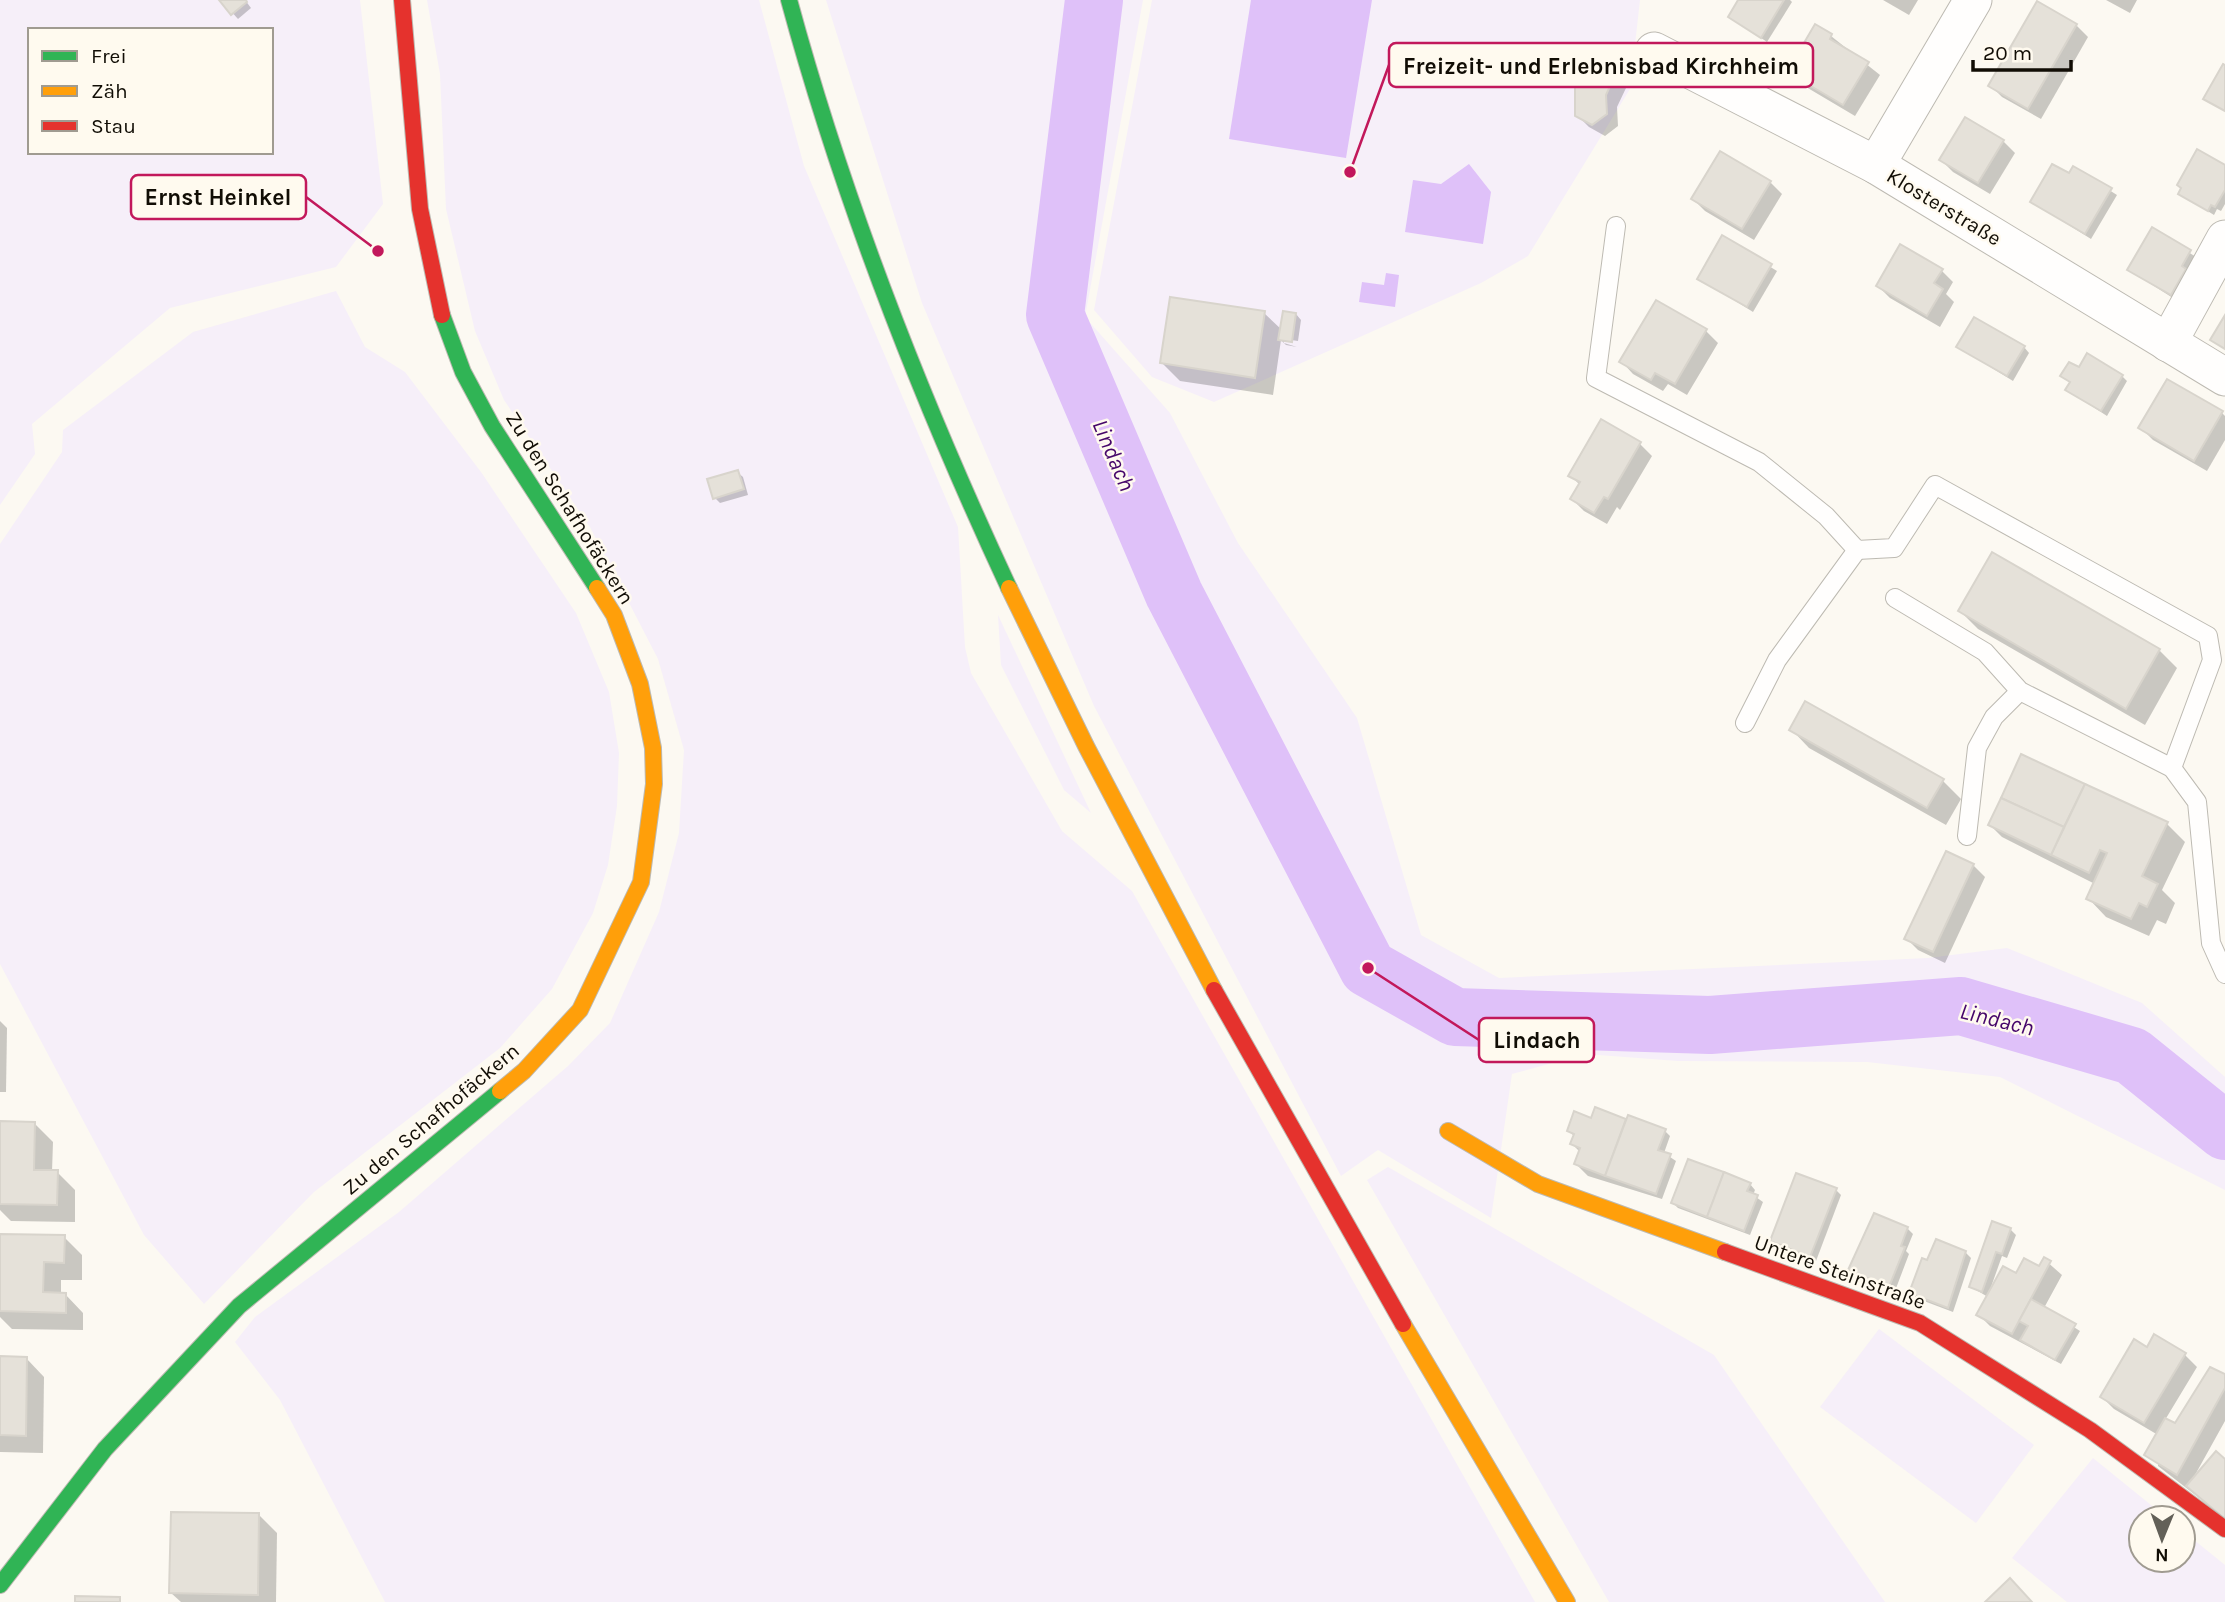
<svg xmlns="http://www.w3.org/2000/svg" width="2225" height="1602" viewBox="0 0 2225 1602" font-family="Karla,sans-serif">
<style>
.green{fill:#f6eff9;fill-rule:evenodd}
.water{fill:#dfc1f9}
.shadow{fill:#0003}
.lines{fill:none;stroke-linecap:round;stroke-linejoin:round}
.river{stroke:#dfc1f9;stroke-width:58}
.building{fill:#e5e1d9;stroke:#d8d4cc;stroke-width:2}
.lane-casing{stroke:#bdbab2;stroke-width:20}
.street-casing{stroke:#bdbab2;stroke-width:39}
.fast-casing{stroke:#bdbab2;stroke-width:18}
.slow-casing{stroke:#bdbab2;stroke-width:18}
.jam-casing{stroke:#bdbab2;stroke-width:18}
.lane{stroke:#fffefd;stroke-width:18}
.street{stroke:#fffefd;stroke-width:37}
.fast{stroke:#30b455;stroke-width:16}
.slow{stroke:#ff9f0a;stroke-width:16}
.jam{stroke:#e5322d;stroke-width:16}
.labels{text-anchor:middle;stroke-width:5;stroke-linejoin:round;paint-order:stroke}
.street-label{font-size:21px;fill:#110d05;stroke:#fffaef}
.water-label{font-size:23px;font-style:italic;fill:#46066a;stroke:#fffaef}
.leader{fill:none;stroke:#c2185b;stroke-width:2.5}
.callout-dot{fill:#c2185b;stroke:#fffaef;stroke-width:2.5}
.callout{fill:#fffaef;stroke:#c2185b;stroke-width:2.5}
.callout-label{font-size:23px;text-anchor:middle;font-weight:bold;fill:#110d05}
</style>
<rect width="100%" height="100%" fill="#fcf9f2"/>
<!-- green -->
<g class="green">
<path d="M0,0h360l23,204 -47,63 -166,41 -138,116 3,30 -35,51zM30,30h241v122h-241z"/>
<path d="M427,0h332l45,166 154,361 7,120 6,26 91,158 70,60 403,711h-1150l-105,-202 -45,-58 20,-25 144,-105 169,-146 42,-43 49,-111 20,-79 5,-83 -26,-91 -68,-132 -86,-127 -29,-69 -29,-122 -6,-135z"/>
<path d="M826,0h317l-58,317 85,96 68,130 119,175 64,217 78,43 429,-20 79,-10 135,55 83,74v113l-225,-113 -133,-15 -189,-1 -93,-7 -73,20 -21,144 -113,-68 -37,26 -247,-470 -172,-403z"/>
<path d="M1152,0h488l-10,89 -102,167 -47,27 -267,119 -62,-25 -58,-67z"/>
<path d="M336,291l29,56 40,25 76,100 95,141 33,79 10,61 -2,53 -9,59 -15,48 -41,76 -52,59 -186,144 -110,112 -60,-69 -144,-271v-420l62,-92 1,-22 130,-98z"/>
<path d="M998,615l93,198 -27,-23 -63,-125z"/>
<path d="M1388,1167l326,188 171,247h-276l-242,-422z"/>
<path d="M1879,1329l155,116 -58,78 -156,-116z"/>
<path d="M2093,1458l74,60h-26v42h42v-29l42,34v37h-158l-55,-44z"/>
</g>
<!-- water -->
<g class="water">
<path d="M1251,0h121l-26,158 -117,-19z"/>
<path d="M1469,164l22,28 -8,52 -78,-12 8,-52 28,4z"/>
<path d="M1386,273l13,2 -4,32 -36,-5 3,-20 22,3z"/>
</g>
<!-- shadow -->
<g class="shadow">
<path d="M221,0h24l6,8 -13,11z"/>
<path d="M1740,0h50l2,2 -25,40 -37,-25z"/>
<path d="M1883,0h35l-9,15z"/>
<path d="M2106,0h31l-7,13z"/>
<path d="M2076,25l12,12 -47,82 -39,-22 -12,-12z"/>
<path d="M1831,36l49,39 -25,41 -54,-32 -12,-12z"/>
<path d="M1606,61l20,27 -9,19 1,19 -13,10 -16,-9 -12,-12z"/>
<path d="M2003,141l12,12 -25,41 -37,-22 -12,-12z"/>
<path d="M2225,167v37l-4,7 -4,-2 -3,6 -34,-21z"/>
<path d="M2074,168l43,27 -26,44 -59,-37 37,-27z"/>
<path d="M1770,182l12,12 -28,46 -49,-29 -12,-12z"/>
<path d="M2152,229l44,28 -20,43 -47,-30z"/>
<path d="M1723,238l54,33 -24,41 -54,-34z"/>
<path d="M1941,270l12,12 -7,12 8,8 -14,25 -50,-29 -12,-12z"/>
<path d="M1264,313l18,17 14,-16 5,6 -3,21 -14,-2v4l13,4 -11,-2 -5,-5 -8,55 -93,-14 -18,-18z"/>
<path d="M1706,331l12,12 -31,52 -19,-11 -5,7 -30,-17 -11,-12z"/>
<path d="M1958,347h66l5,6 -16,28z"/>
<path d="M2079,370l43,6 5,5 -20,35 -40,-26 4,-7 -9,-7z"/>
<path d="M2222,413l3,3v24l-18,31 -54,-31 -12,-12z"/>
<path d="M1640,444l12,12 -32,54 -3,-3 -10,17 -23,-13 -12,-12 8,-14 -10,-10z"/>
<path d="M737,472l6,5 5,18 -28,8 -5,-5z"/>
<path d="M1960,611l199,39 18,18 -32,57 -167,-96z"/>
<path d="M1791,729l152,52 18,18 -15,26 -137,-77z"/>
<path d="M2022,756l145,68 18,18 -23,48 13,13 -9,21 -9,-4 -8,16 -43,-19 -18,-19 7,-14 -93,-47 -12,-12z"/>
<path d="M1973,865l12,12 -40,86 -27,-13 -12,-12z"/>
<path d="M0,1021l7,7 -1,64h-6z"/>
<path d="M1592,1120h33l40,11 5,5 -6,17 12,8 -14,38 -74,-23 -12,-12 4,-12 -8,-8 3,-7 -6,-6z"/>
<path d="M0,1123l35,1 18,18 -1,30h5l18,18v32l-64,-1 -11,-11z"/>
<path d="M1750,1184l5,6 -2,5 10,7 -13,33 -72,-27 -5,-5z"/>
<path d="M1836,1190l5,5 -25,66 -39,-15 -5,-6z"/>
<path d="M1907,1228l6,6 -7,17 3,3 -14,37 -39,-16 -6,-5z"/>
<path d="M2010,1229l6,6 -9,23 -5,-2 -11,31 49,-19 5,-8 17,15 -18,33 36,23 -19,33 -71,-38 -12,-12 10,-17 -17,-10z"/>
<path d="M0,1236l64,1 18,18v25h-21v14h4l18,19v17l-71,-1 -12,-12z"/>
<path d="M1965,1252l6,6 -18,54 -37,-14 -5,-6z"/>
<path d="M2147,1349l38,6 12,12 -32,53 11,5 49,-49v45l-30,54 30,-14v57l-67,-52v-31l-44,-26 -12,-12z"/>
<path d="M0,1358h26l18,19 -1,76 -43,-1z"/>
<path d="M259,1515l18,18 -1,69h-95l-10,-9z"/>
</g>
<g class="lines">
<!-- river -->
<path class="river" d="M1094,0l-39,315 119,279 194,374 87,49 255,8 251,-19 171,50 93,75"/>
</g>
<!-- building -->
<g class="building">
<path d="M219,0h27l1,2 -16,13z"/>
<path d="M1738,0h46l-23,38 -33,-21z"/>
<path d="M2037,1l40,23 -49,85 -40,-23z"/>
<path d="M1815,24l17,10 -2,5 39,23 -26,43 -56,-33z"/>
<path d="M1607,60l8,15 -9,20 1,19 -15,11 -17,-9v-32l13,-23z"/>
<path d="M2223,64l2,1v46l-22,-12z"/>
<path d="M1965,117l39,23 -26,43 -39,-23z"/>
<path d="M2197,149l28,16v25l-10,17 -4,-2 -3,6 -30,-17 3,-6 -4,-3z"/>
<path d="M1720,151l51,30 -29,48 -51,-30z"/>
<path d="M2052,164l17,9 4,-7 39,22 -27,46 -55,-32z"/>
<path d="M2152,227l39,23 -9,16 4,3 -15,26 -44,-25z"/>
<path d="M1722,235l50,29 -25,43 -50,-28z"/>
<path d="M1900,244l43,25 -9,14 9,6 -16,27 -51,-30z"/>
<path d="M1170,297l95,14 -10,67 -95,-15z"/>
<path d="M1656,300l51,29 -32,55 -20,-11 -4,7 -32,-18z"/>
<path d="M1283,311l13,2 -4,29 -14,-2z"/>
<path d="M2225,315v34l-15,-9z"/>
<path d="M1974,317l51,29 -18,30 -51,-29z"/>
<path d="M2087,353l36,22 -22,36 -36,-21 5,-8 -10,-6 9,-14 10,5z"/>
<path d="M2167,379l56,32 -29,50 -56,-33z"/>
<path d="M1601,419l40,23 -33,57 -4,-2 -10,16 -24,-14 10,-17 -12,-6z"/>
<path d="M738,470l6,19 -31,10 -6,-20z"/>
<path d="M1992,552l168,97 -34,60 -168,-98z"/>
<path d="M1805,701l139,78 -17,29 -138,-78z"/>
<path d="M2021,754l64,30 -21,43 -63,-29z"/>
<path d="M2085,784l83,38 -26,54 16,8 -11,23 -8,-4 -8,16 -45,-20 21,-46 -7,-3 -11,23 -38,-18z"/>
<path d="M2001,798l63,29 -13,28 -63,-30z"/>
<path d="M1946,851l28,13 -41,88 -29,-13z"/>
<path d="M1595,1107l31,12 -21,57 -31,-12 6,-16 -10,-4 4,-10 -7,-3 7,-20 17,7z"/>
<path d="M1628,1115l38,14 -8,21 13,4 -15,40 -51,-18z"/>
<path d="M0,1121l35,1 -1,48h24l-1,35 -57,-1z"/>
<path d="M1688,1159l36,13 -17,45 -36,-14z"/>
<path d="M1724,1172l27,11 -4,8 11,4 -14,36 -37,-14z"/>
<path d="M1796,1173l41,15 -27,69 -40,-16z"/>
<path d="M1874,1213l34,14 -7,19 4,1 -16,40 -41,-17z"/>
<path d="M1992,1221l19,7 -9,26 -6,-2 -14,40 -13,-5z"/>
<path d="M0,1234l65,1 -1,28 -20,-1 -1,30 23,1v20l-66,-2z"/>
<path d="M1936,1239l30,12 -18,57 -39,-15 13,-35 5,2z"/>
<path d="M2044,1257l7,4 -39,73 -36,-19 27,-49 13,7 8,-15 15,8z"/>
<path d="M2031,1299l45,25 -21,36 -35,-20 8,-14 -9,-5z"/>
<path d="M2154,1334l32,19 -42,70 -44,-26 34,-58 13,8z"/>
<path d="M0,1356l27,1 -1,79 -26,-1z"/>
<path d="M2210,1367l15,7v14l-48,87 -33,-20 21,-37 10,5z"/>
<path d="M2216,1451l9,8v60l-39,-33z"/>
<path d="M171,1512l88,1 -1,82 -89,-2z"/>
<path d="M2010,1578l22,24h-47z"/>
<path d="M75,1596l45,1v5h-45z"/>
</g>
<g class="lines">
<defs>
<g id="lane">
<path d="M1616,226l-20,152 163,84 67,54 31,34 37,-2 41,-63 273,151 4,24 -40,108"/>
<path d="M1895,598l90,54 35,39 152,77 25,34 14,141 14,31"/>
<path d="M1745,723l32,-63 80,-110"/>
<path d="M1967,836l10,-88 17,-31 26,-26"/>
</g>
<g id="street">
<path d="M1654,51l222,114 349,212"/>
<path d="M1876,165l97,-165"/>
<path d="M2168,343l57,-104"/>
</g>
<g id="fast">
<path d="M789,0c55,203 131,397 220,588"/>
<path d="M442,315l21,57 29,54 105,162"/>
<path d="M0,1585l105,-136 134,-143 261,-215"/>
</g>
<g id="slow">
<path d="M1009,588l77,158 128,244"/>
<path d="M500,1091l24,-20 56,-61 61,-128 13,-98 -1,-36 -13,-64 -26,-69 -17,-27"/>
<path d="M1448,1131l90,53 187,68"/>
<path d="M1403,1324l164,278"/>
</g>
<g id="jam">
<path d="M402,0l18,209 22,106"/>
<path d="M1214,990l189,334"/>
<path d="M1725,1252l195,71 170,107 135,99"/>
</g>
</defs>
<!-- lane casing -->
<use href="#lane" class="lane-casing"/>
<!-- street casing -->
<use href="#street" class="street-casing"/>
<!-- fast casing -->
<use href="#fast" class="fast-casing"/>
<!-- slow casing -->
<use href="#slow" class="slow-casing"/>
<!-- jam casing -->
<use href="#jam" class="jam-casing"/>
<!-- lane -->
<use href="#lane" class="lane"/>
<!-- street -->
<use href="#street" class="street"/>
<!-- fast -->
<use href="#fast" class="fast"/>
<!-- slow -->
<use href="#slow" class="slow"/>
<!-- jam -->
<use href="#jam" class="jam"/>
</g>
<g class="labels">
<!-- street labels -->
<g class="street-label">
<text transform="translate(1944 207) rotate(31)" y="7">Klosterstraße</text>
<text transform="translate(570 508) rotate(58)" y="7">Zu den Schafhofäckern</text>
<text transform="translate(431 1119) rotate(-40)" y="7">Zu den Schafhofäckern</text>
<text transform="translate(1840 1272) rotate(20)" y="7">Untere Steinstraße</text>
</g>
<!-- water labels -->
<g class="water-label">
<text transform="translate(1114 455) rotate(67)" y="8">Lindach</text>
<text transform="translate(1997 1019) rotate(14)" y="8">Lindach</text>
</g>
</g>
<!-- callouts -->
<path class="leader" d="M1350 172L1389 65M378 251L306 197M1368 968L1479 1040"/>
<g class="callout-dot">
<circle cx="1350" cy="172" r="7"/>
<circle cx="378" cy="251" r="7"/>
<circle cx="1368" cy="968" r="7"/>
</g>
<g class="callout">
<rect x="1389" y="43" width="424" height="44" rx="7"/>
<rect x="131" y="175" width="175" height="44" rx="7"/>
<rect x="1479" y="1018" width="115" height="44" rx="7"/>
</g>
<g class="callout-label">
<text x="1601" y="74">Freizeit- und Erlebnisbad Kirchheim</text>
<text x="218" y="205">Ernst Heinkel</text>
<text x="1537" y="1048">Lindach</text>
</g>
<!-- legend -->
<rect x="28" y="28" width="245" height="126" fill="#fffaef" stroke="#a09b91" stroke-width="2"/>
<rect x="42" y="51" width="35" height="10" fill="#30b455" stroke="#a09b91" stroke-width="2"/>
<text x="91" y="63" font-size="21" fill="#110d05">Frei</text>
<rect x="42" y="86" width="35" height="10" fill="#ff9f0a" stroke="#a09b91" stroke-width="2"/>
<text x="91" y="98" font-size="21" fill="#110d05">Zäh</text>
<rect x="42" y="121" width="35" height="10" fill="#e5322d" stroke="#a09b91" stroke-width="2"/>
<text x="91" y="133" font-size="21" fill="#110d05">Stau</text>
<!-- north arrow -->
<g transform="translate(2162 1539) rotate(181)"><circle r="33" fill="#fffaef" stroke="#a09b91" stroke-width="2"/>
<path d="M0-5L12 26L0 18L-12 26Z" fill="#636058"/>
<text y="-10" font-size="19" font-weight="bold" text-anchor="middle" fill="#110d05">N</text>
</g>
<!-- scale -->
<path d="M1973 60v10h98v-10" fill="none" stroke="#110d05" stroke-width="3.5"/>
<text x="1983" y="60" font-size="21" fill="#110d05" stroke="#fffaef" stroke-width="5" paint-order="stroke">20 m</text>
</svg>
